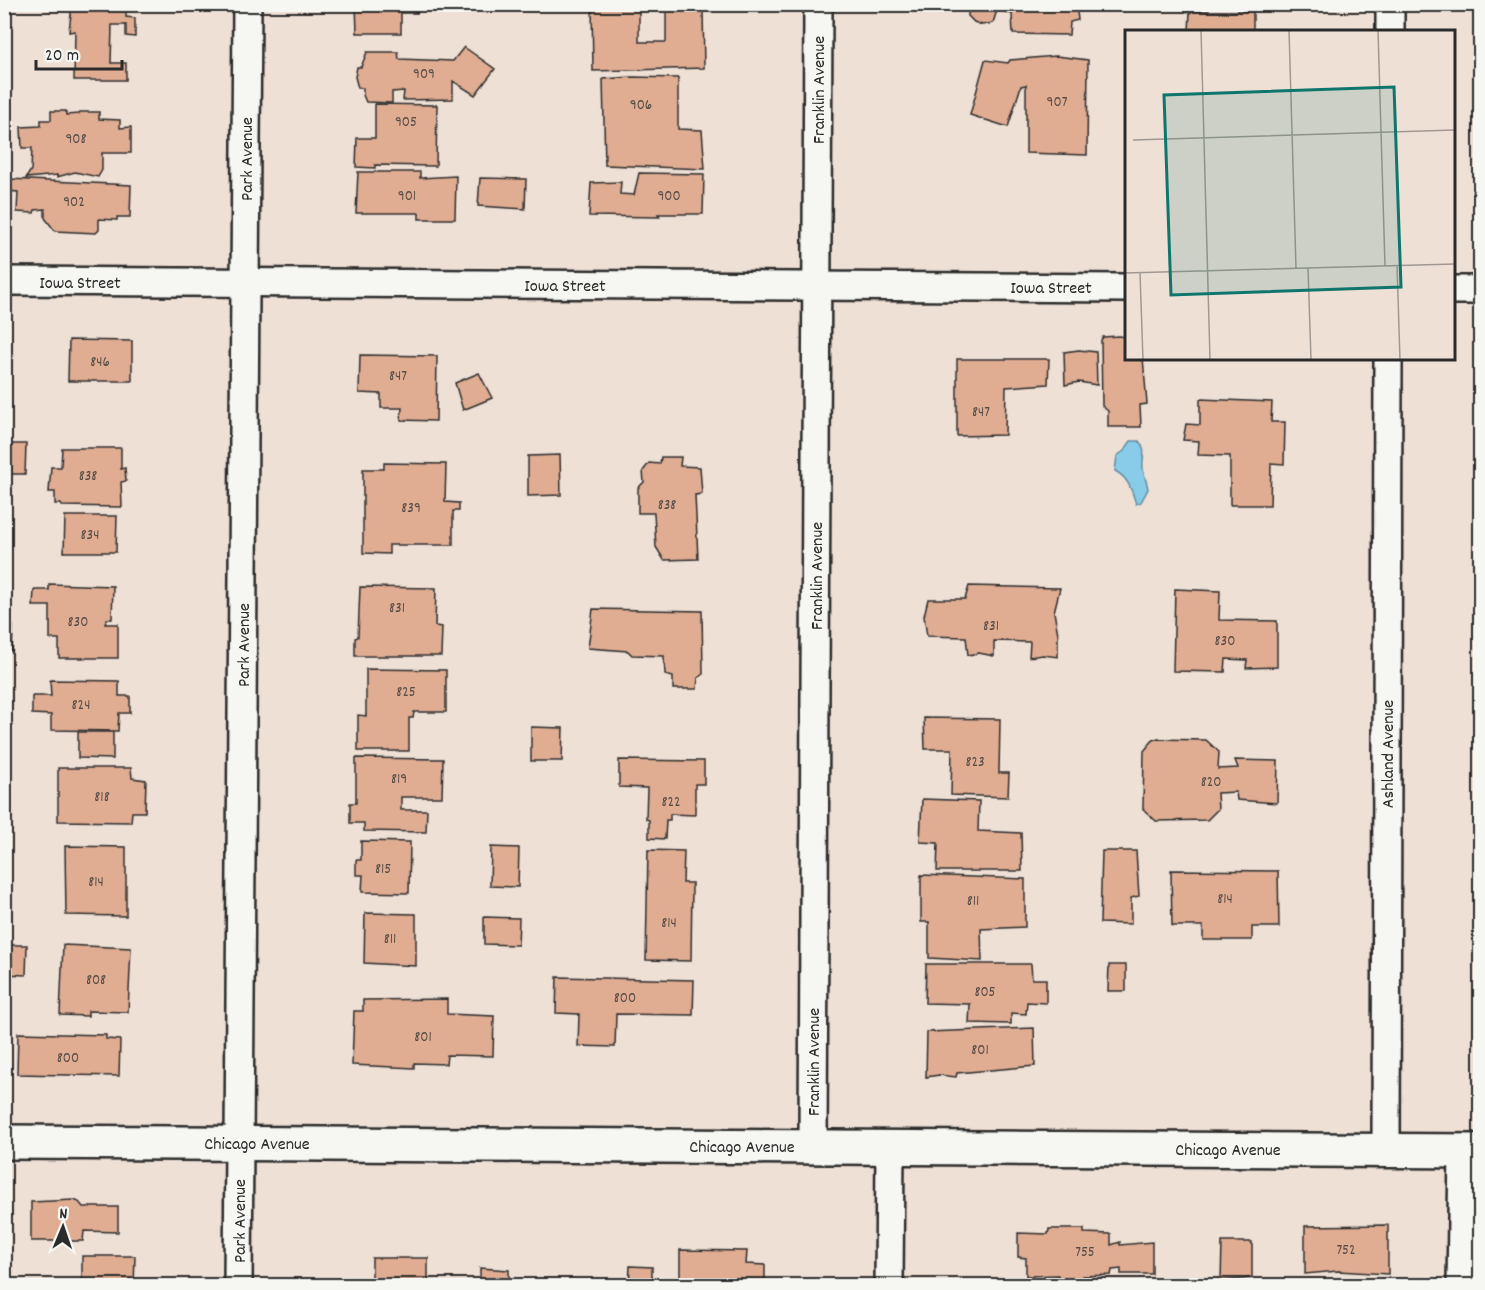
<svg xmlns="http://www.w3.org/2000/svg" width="1485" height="1290" viewBox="0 0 1485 1290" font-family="Dekko,sans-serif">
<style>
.water{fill:#88ccea;stroke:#638c9e;stroke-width:1.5}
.building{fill:#e0ad93;stroke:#2b2b2b;stroke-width:1.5}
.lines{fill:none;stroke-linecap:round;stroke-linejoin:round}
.street-casing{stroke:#2b2b2b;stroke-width:32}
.secondary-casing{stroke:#2b2b2b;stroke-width:38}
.street{stroke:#f6f6f2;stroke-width:27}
.secondary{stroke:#f6f6f2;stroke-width:33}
.labels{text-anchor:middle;stroke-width:4.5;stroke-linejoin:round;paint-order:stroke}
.number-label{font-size:15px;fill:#584c45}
.street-label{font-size:18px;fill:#2b2b2b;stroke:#f6f6f2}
.inset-road{fill:none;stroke:#a19892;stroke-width:1.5}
.view{fill:#0f766e;fill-opacity:0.15;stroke:#0f766e;stroke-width:3}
.inset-edge{fill:none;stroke:#2b2b2b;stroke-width:3}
</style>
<rect width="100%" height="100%" fill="#efe0d6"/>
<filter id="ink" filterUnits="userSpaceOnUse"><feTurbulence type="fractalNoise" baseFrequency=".0167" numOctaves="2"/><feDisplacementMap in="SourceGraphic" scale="12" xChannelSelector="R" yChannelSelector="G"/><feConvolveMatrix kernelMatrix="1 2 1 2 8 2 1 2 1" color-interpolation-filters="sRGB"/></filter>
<g filter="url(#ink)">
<!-- water -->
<path class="water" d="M1131,441h8c9,11 2,17 4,28 1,7 4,13 5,20l-7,13 -5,2c-4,-13 -7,-26 -21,-33l2,-15 7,-5z"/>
<!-- building -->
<g class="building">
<path d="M72,4h54v13l9,1v19l-9,-1v-11h-14l-1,38h15v17h-52l1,-49 -6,1z"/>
<path d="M356,4h63l-2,9h-16v20h-44z"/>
<path d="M592,4h47v38h27v-33h37l1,59 -111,3z"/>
<path d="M969,4h107l2,16 -8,2 -1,13 -56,-1 -1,-20 -15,-4 -4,13 -11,2 -8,-3 -6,-6z"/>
<path d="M1190,11h63v21h-64z"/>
<path d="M464,47l31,22 -20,26 -22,-14v18l-50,1 1,-9 -12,1v11l-26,-1 -3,-7v-7h-5l-3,-11 2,-10h4l6,-15h31l1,7 54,2z"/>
<path d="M1056,56l32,4 -1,95 -61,-2v-68l-5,1 -13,41 -38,-12 15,-55 23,3 2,-3z"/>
<path d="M632,77l46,1v51l24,1 3,39 -100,-4 -2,-86z"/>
<path d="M375,104l62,1 -1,61 -61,-1v3l-19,-1 1,-29h18z"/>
<path d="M51,111h15v4l13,-1 1,-2h19v7l21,1v8l11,-1v26h-29v17l-4,7 -23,-5 -18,5v-2l-31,3 5,-8 1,-22h-10l-1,-21 20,-1v-6h10z"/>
<path d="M358,172h62v6l36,-2 -1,43h-36v-6h-63z"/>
<path d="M639,173l65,1 -1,40h-45l2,3 -71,-1 2,-33 30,-1 -1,12 14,1z"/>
<path d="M480,178l46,1 -1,30 -47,-3z"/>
<path d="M9,179l122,6 -1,32h-13v3l-18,-1v11l-3,3 -41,-2 -10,-13v-9l-10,1 -1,3 -17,-1 1,-20 -11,-1z"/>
<path d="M1119,336l7,1v21h17l4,46 -7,1 1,22h-33v-16l-6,-5 -1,-66 2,-3z"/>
<path d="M69,340l63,1v40h-64z"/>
<path d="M1079,350l17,2 1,33 -18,-3 -14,3 -1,-33z"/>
<path d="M360,355l77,1 -1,65 -35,-1 1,-12h-21v-14l-22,-1z"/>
<path d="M957,359h92l-1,25 -42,3 -1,48 -48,1z"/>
<path d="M479,373l13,25 -29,12 -8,-27z"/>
<path d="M1200,399l72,3 -1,20h14l-1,42 -13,-1 -1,42h-40v-49l-32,-1 1,-14 -16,-1 3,-16 14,1z"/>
<path d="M4,444h22l-1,30h-21z"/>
<path d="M62,448h59v21l4,-1 1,13 -5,1 1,25 -60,-1 -1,-2h-6v-12h-6l2,-25h10z"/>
<path d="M560,455l1,40 -33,1v-40z"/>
<path d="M661,457h20l-1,9 20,1 2,27 -7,1 3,64 -34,1 -8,-13 -2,-34h-16v-25l6,-6 -1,-11 6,-8 11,1z"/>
<path d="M384,463l62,1 -1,38 14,1v8h-6v34h-64v9l-26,-1v-84h21z"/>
<path d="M65,516h52l-1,36h-52z"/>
<path d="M49,584l64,2 -1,33h-5l-2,5h13v34h-59v-19h-9v-33h-17l1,-16h15z"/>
<path d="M969,586l91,2 -6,24 4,22v23l-15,-2 -14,2 1,-15 -36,-1v15l-15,-3 -11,2 -2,-18 -39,-1 -3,-20 4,-17h37z"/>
<path d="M360,587l76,1 -1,38 7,1 -1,29h-86v-18l3,-1z"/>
<path d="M1175,589l45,2 -1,29 58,1v46l-31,1 1,-8 -21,-1 -1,13 -52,-1z"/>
<path d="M593,609l109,2 1,63 -5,4 -1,11h-24v-12l-8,-2 -1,-19 -32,-1 -4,-4 -40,-3z"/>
<path d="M4,626h9l-1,25h-8z"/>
<path d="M366,669l80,1v42h-32l-1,6h-4v33h-51v-36l8,1z"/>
<path d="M50,680l69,1v15h11v17h-11l-1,18 -67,-1v-15l-19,-1v-18h19z"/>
<path d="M924,718l76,1 -1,54h10l-1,24 -57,-2 1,-46h-27z"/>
<path d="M531,727l32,1 -1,33h-31z"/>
<path d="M78,732h35v27l-35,-1z"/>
<path d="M1154,739l52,1 13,12 -1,17 20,-1 -3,-8 43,1 -1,42 -40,-3 -1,-8 -19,1 1,16 -11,11 -51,1 -13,-12 1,-58z"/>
<path d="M356,758l87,1 -1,38h-41v13h26l-1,22 -62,-1v-8h-14v-20h6z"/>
<path d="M619,760l85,1v23h-9v31l-25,-1v6h-4l-1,19 -16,-1v-18l-3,-1 1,-31 -28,-1z"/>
<path d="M58,768h73l1,10 14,2 -1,32h-13l-1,10 -73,-1z"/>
<path d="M922,799l57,2 -1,30 43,2 1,38h-85l1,-28 -18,-1z"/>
<path d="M361,841l49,1 -1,51 -47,-1 1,-17h-7v-15h5z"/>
<path d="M65,846l61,1v69l-60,-1z"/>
<path d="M491,847l28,1 -1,39 -28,-1z"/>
<path d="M648,850l36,1 -1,32h9l-1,78 -45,-1z"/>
<path d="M1102,851h34l3,45 -8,2v26l-31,-1z"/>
<path d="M1171,870l107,1 1,56h-27v13h-49v-14h-31z"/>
<path d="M921,875l104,4v48l-44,2 1,32 -53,-3v-36h-8z"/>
<path d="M365,913l51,1v52l-52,-3z"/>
<path d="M484,917l35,1 -1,27 -34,-1z"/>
<path d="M4,945h23l-1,30 -22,-1z"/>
<path d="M63,945l68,3 -3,64 -40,-1v5l-28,-1z"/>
<path d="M926,964h105l1,15h14v24l-19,-1 -1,12 -15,-1v11l-42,-1 1,-19 -45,-1z"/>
<path d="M1109,965h17v26h-18z"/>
<path d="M557,977l137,3 -1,35 -77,-1 -1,33 -37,-1 1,-32 -23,-1z"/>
<path d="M447,999v15l47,2 -1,40 -46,-1 -1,9 -32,-1v5l-62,-3 2,-54h9v-11z"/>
<path d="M1034,1028l1,38 -78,7 -1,4 -17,-2 -13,2 1,-45z"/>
<path d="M18,1033l88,2v4l14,1 -1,36 -102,-2z"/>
<path d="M74,1200l5,2 4,5h35v25l-34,-1 -1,10h-52v-39z"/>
<path d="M1388,1225v49l-50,-3 -33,3v-48z"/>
<path d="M1049,1229h35v4l27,1v11l9,-3v3l32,-3v32h-31v-5l-9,1 -1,5 -29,1v5h-23l-1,-6 -32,1v-18l-8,-1v-24l30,1z"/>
<path d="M1222,1242h30v36l-31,3z"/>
<path d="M680,1250l67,1 -1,13 19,1v21h-79v-8h-6z"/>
<path d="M82,1256h53l-1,30h-52z"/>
<rect x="372" y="1258" width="56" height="28"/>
<path d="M630,1266l22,1v19h-23z"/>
<path d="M480,1268l29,2v16h-29z"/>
</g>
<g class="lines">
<defs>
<g id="street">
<path d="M1390,32v-28"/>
<path d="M4,281l1122,7"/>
<path d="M1454,290h26"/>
<path d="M813,1147l5,-1143"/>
<path d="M1386,1150l2,-792"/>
<path d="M238,1286l9,-1282"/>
<path d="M889,1286l1,-139"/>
<path d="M1461,1286l2,-135"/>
</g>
<path id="secondary" d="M4,1142l1476,9"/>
</defs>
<!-- street casing -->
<use href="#street" class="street-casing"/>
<!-- secondary casing -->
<use href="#secondary" class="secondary-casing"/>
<!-- street -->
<use href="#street" class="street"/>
<!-- secondary -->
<use href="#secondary" class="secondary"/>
</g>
</g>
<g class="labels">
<!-- number labels -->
<g class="number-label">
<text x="424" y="78">909</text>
<text x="1057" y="106">907</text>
<text x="641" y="109">906</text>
<text x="406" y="126">905</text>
<text x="76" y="143">908</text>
<text x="407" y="200">901</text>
<text x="669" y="200">900</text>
<text x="74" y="206">902</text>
<text x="100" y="366">846</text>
<text x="398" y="380">847</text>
<text x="981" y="416">847</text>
<text x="88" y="480">838</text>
<text x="667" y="509">838</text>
<text x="411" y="512">839</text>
<text x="90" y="539">834</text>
<text x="397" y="612">831</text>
<text x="78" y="626">830</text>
<text x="991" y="630">831</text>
<text x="1225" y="645">830</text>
<text x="406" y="696">825</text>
<text x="81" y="709">824</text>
<text x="975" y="766">823</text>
<text x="399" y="783">819</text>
<text x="1211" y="786">820</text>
<text x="102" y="801">818</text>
<text x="671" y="806">822</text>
<text x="383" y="873">815</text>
<text x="96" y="886">814</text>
<text x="1225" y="903">814</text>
<text x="973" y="905">811</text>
<text x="669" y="927">814</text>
<text x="390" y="943">811</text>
<text x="96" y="984">808</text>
<text x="985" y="996">805</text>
<text x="625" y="1002">800</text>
<text x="423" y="1041">801</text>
<text x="980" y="1054">801</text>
<text x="68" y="1062">800</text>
<text x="1346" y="1254">752</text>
<text x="1085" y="1256">755</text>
</g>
<!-- street labels -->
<g class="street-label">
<text transform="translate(818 90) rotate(-90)" y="6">Franklin Avenue</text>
<text transform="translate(246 159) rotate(-90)" y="6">Park Avenue</text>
<text x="80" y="288">Iowa Street</text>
<text x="565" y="291">Iowa Street</text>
<text x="1051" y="293">Iowa Street</text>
<text transform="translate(816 576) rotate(-90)" y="6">Franklin Avenue</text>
<text transform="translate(243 645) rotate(-90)" y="6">Park Avenue</text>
<text transform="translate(1387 754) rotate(-90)" y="6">Ashland Avenue</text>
<text transform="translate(813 1062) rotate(-90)" y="6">Franklin Avenue</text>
<text x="257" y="1149">Chicago Avenue</text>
<text x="742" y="1152">Chicago Avenue</text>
<text x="1228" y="1155">Chicago Avenue</text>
<text transform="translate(239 1221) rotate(-90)" y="6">Park Avenue</text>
</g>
</g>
<!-- overview -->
<g transform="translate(1125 30)">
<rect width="330" height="330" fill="#efe0d6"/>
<path class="inset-road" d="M76,0l9,330M164,0l7,238M253,0l7,236M8,110l322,-10M272,235l3,95M183,238l3,92M0,243l330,-9M15,243l3,87"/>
<path class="view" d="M269,57l7,200 -230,8 -7,-200z"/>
<rect width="330" height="330" class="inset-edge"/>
</g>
<!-- margin -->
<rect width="1485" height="1290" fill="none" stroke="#f6f6f2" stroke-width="24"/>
<rect x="12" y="12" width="1461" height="1266" fill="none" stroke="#2b2b2b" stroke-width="2" filter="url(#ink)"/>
<!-- north arrow -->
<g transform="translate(63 1227) rotate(2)" stroke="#f6f6f2" stroke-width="4.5" paint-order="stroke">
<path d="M0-4.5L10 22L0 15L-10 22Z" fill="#2b2b2b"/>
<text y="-9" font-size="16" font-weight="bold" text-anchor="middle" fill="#2b2b2b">N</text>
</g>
<!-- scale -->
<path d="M36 60v9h86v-9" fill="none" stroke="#2b2b2b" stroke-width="3"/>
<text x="45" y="60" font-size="18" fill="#2b2b2b" stroke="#f6f6f2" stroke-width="4.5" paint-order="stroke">20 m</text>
</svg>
